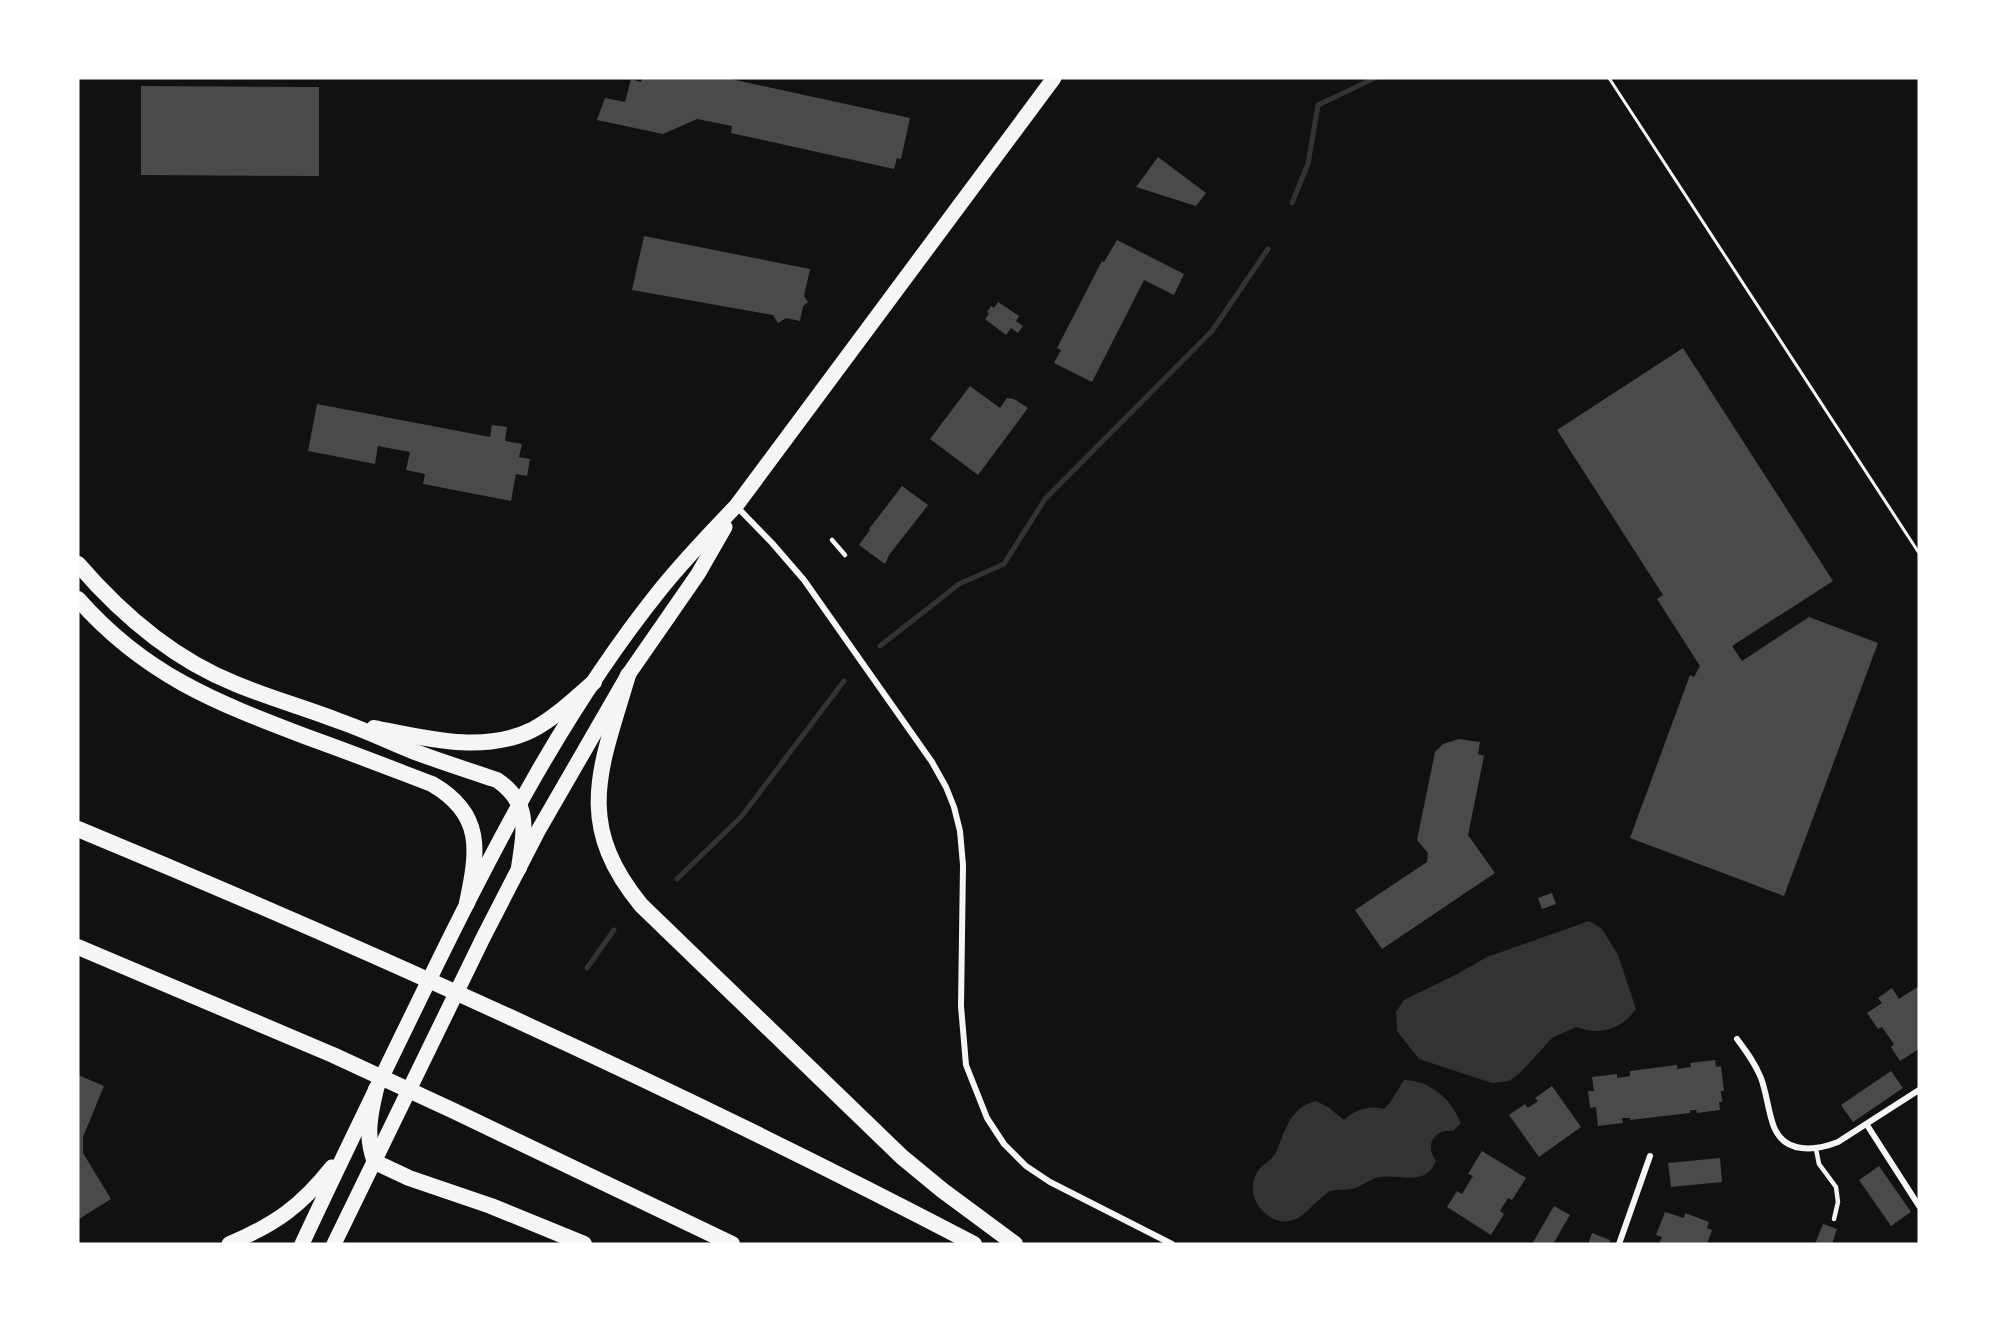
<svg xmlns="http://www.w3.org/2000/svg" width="1997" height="1322" viewBox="0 0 1997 1322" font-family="Overpass,sans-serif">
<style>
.water{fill:#333}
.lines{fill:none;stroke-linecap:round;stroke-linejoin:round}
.stream{stroke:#333;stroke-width:5}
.building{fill:#4a4a4a}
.path{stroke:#f5f5f5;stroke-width:3}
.service{stroke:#f5f5f5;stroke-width:4.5}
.minor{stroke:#f5f5f5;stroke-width:6}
.trunk{stroke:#f5f5f5;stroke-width:15}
.motorway{stroke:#f5f5f5;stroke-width:16}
</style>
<rect width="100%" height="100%" fill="#111"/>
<!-- water -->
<g class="water">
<path d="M1589,921l13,8 16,26 18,54c-15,21 -37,27 -60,18l-24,11 -32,35 -11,8 -17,2 -73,-24 -22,-28 -1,-19 8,-12 53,-26 30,-17z"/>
<path d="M1404,1080c26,1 47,18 56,42v2l-7,7c-19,-3 -29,15 -17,30 -11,26 -34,13 -56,16 -9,1 -16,8 -25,11 -8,3 -19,0 -26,4 -17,10 -27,33 -49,29 -8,-2 -14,-6 -19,-12 -7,-8 -10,-19 -7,-29 4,-16 17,-17 22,-28 10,-22 13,-44 40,-51l12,6 16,13c12,-11 25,-15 40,-11 9,-8 13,-19 20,-29z"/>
</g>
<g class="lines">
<!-- stream -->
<g class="stream">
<path d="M1292,203l16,-39 10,-59 57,-27"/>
<path d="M880,646l79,-62 45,-20 41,-65 167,-168 56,-82"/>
<path d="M677,879l64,-62 103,-136"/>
<path d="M587,968l27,-38"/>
</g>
</g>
<!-- building -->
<g class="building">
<path d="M642,78h84l184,40 -9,41 -4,-1 -3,11 -163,-36 1,-7 -35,-7 -34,15 -66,-14 8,-22 20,4 6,-23 10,3z"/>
<path d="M141,86l178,1v89l-178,-1z"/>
<path d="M1158,157l48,36 -10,13 -60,-19z"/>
<path d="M644,236l166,33 -6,27 4,6 -5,4 -3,15 -14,-3 -8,5 -5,-8 -141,-25z"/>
<path d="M1117,240l67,34 -10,21 -30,-15 -52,102 -38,-19 7,-13 -4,-2 45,-87 2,1z"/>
<path d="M998,302l21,14 -3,5 7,5 -5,7 -7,-5 -5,7 -21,-16 4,-5 -2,-2 4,-6 3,2z"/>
<path d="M1683,348l150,233 -101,65 10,15 67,-44 69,26 -94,253 -154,-58 60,-163 4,2 6,-11 -43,-67 6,-4 -106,-165z"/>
<path d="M970,386l30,22 7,-10 7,1 14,9 -50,67 -48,-36z"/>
<path d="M317,404l173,33 2,-12 15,2 -2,14 17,3 -3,13 11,2 -3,17 -11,-2 -5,27 -88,-17 2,-10 -19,-4 4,-18 -32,-6 -3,18 -67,-13z"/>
<path d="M902,486l26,19 -39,50 -4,9 -26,-19 11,-15 -1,-1z"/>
<path d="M1459,739l21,3 -2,12 6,2 -16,79 27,38 -113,76 -27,-39 72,-48 1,-9 -11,-13 18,-88 8,-8z"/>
<path d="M1552,893l4,11 -14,5 -4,-11z"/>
<path d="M1919,986v63l-19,12 -9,-14 3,-3 -12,-17 -4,2 -11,-16 15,-10 -4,-5 14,-10 7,11z"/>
<path d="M1715,1060l1,7 5,-1 3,25h-3l1,11h-3l1,8 -23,3 -1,-3h-6v3l-60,7v-2h-8l1,5 -25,3 -2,-19 -6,1 -2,-17h6l-2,-14 25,-3v4l13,-2v-5l47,-6v4l14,-2 -1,-4z"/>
<path d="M1891,1071l12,17 -50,34 -12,-17z"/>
<path d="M78,1075l26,11 -21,51v16l28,46 -32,20z"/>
<path d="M1552,1086l29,41 -42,30 -30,-42 16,-11 3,4 10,-7 -3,-3z"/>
<path d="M1482,1151l44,27 -14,22 -4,-2 -8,13 4,3 -13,21 -44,-28 10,-16 5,3 11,-18 -5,-2z"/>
<path d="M1720,1158l2,24 -51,5 -3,-24z"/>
<path d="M1879,1166l32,46 -20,14 -32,-46z"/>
<path d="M1554,1206l16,9 -17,29h-21z"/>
<path d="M1665,1212l19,6 1,-5 24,9 -2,6 5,2 -5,14h-48l3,-7 -6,-2z"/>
<path d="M1823,1224l14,5 -5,15h-17z"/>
<path d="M1592,1233l18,7 -1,4h-21z"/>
</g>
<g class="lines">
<!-- path -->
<path class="path" d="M1609,78l310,475"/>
<!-- service -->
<g class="service">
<path d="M832,540l13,15"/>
<path d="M1816,1149l3,15 17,23 2,15 -4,17"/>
</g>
<!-- minor -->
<g class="minor">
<path d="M736,506l36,37 32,37 128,182 14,25 8,20 6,24 3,34 -2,141 5,59 21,53 17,26 22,22 24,16 122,62"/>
<path d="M1737,1039c9,12 18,24 24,39 6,16 7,34 13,49 11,27 41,24 64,15l81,-52"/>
<path d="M1867,1125l52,81"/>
<path d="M1619,1244l31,-88"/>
</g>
<!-- trunk -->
<g class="trunk">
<path d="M229,1244c47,-20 72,-38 103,-77"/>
<path d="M302,1244c42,-90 86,-180 130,-270 65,-133 135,-268 228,-384 24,-30 50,-57 76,-84l318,-428"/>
<path d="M334,1244l149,-306 55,-107 90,-156 70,-101 27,-47"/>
</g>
<!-- motorway -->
<g class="motorway">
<path d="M78,564c44,51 95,95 158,120 34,14 69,24 103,37 26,9 51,21 76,31 27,10 55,19 82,28 35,24 27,51 22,88"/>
<path d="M78,599c67,76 137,103 229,138 42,15 83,31 125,47 52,30 46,67 35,119"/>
<path d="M628,675c-27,92 -55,147 13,230l261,252 40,33 73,54"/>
<path d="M374,728c51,10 109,26 158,2 23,-12 42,-31 62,-48"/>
<path d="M78,829c304,126 604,262 896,415"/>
<path d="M78,947l255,108 121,56 278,133"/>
<path d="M376,1089c-6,25 -11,48 -1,73l34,16 82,28 93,38"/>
</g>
</g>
<!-- border -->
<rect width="1997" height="1322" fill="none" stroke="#ffffff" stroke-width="159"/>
</svg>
